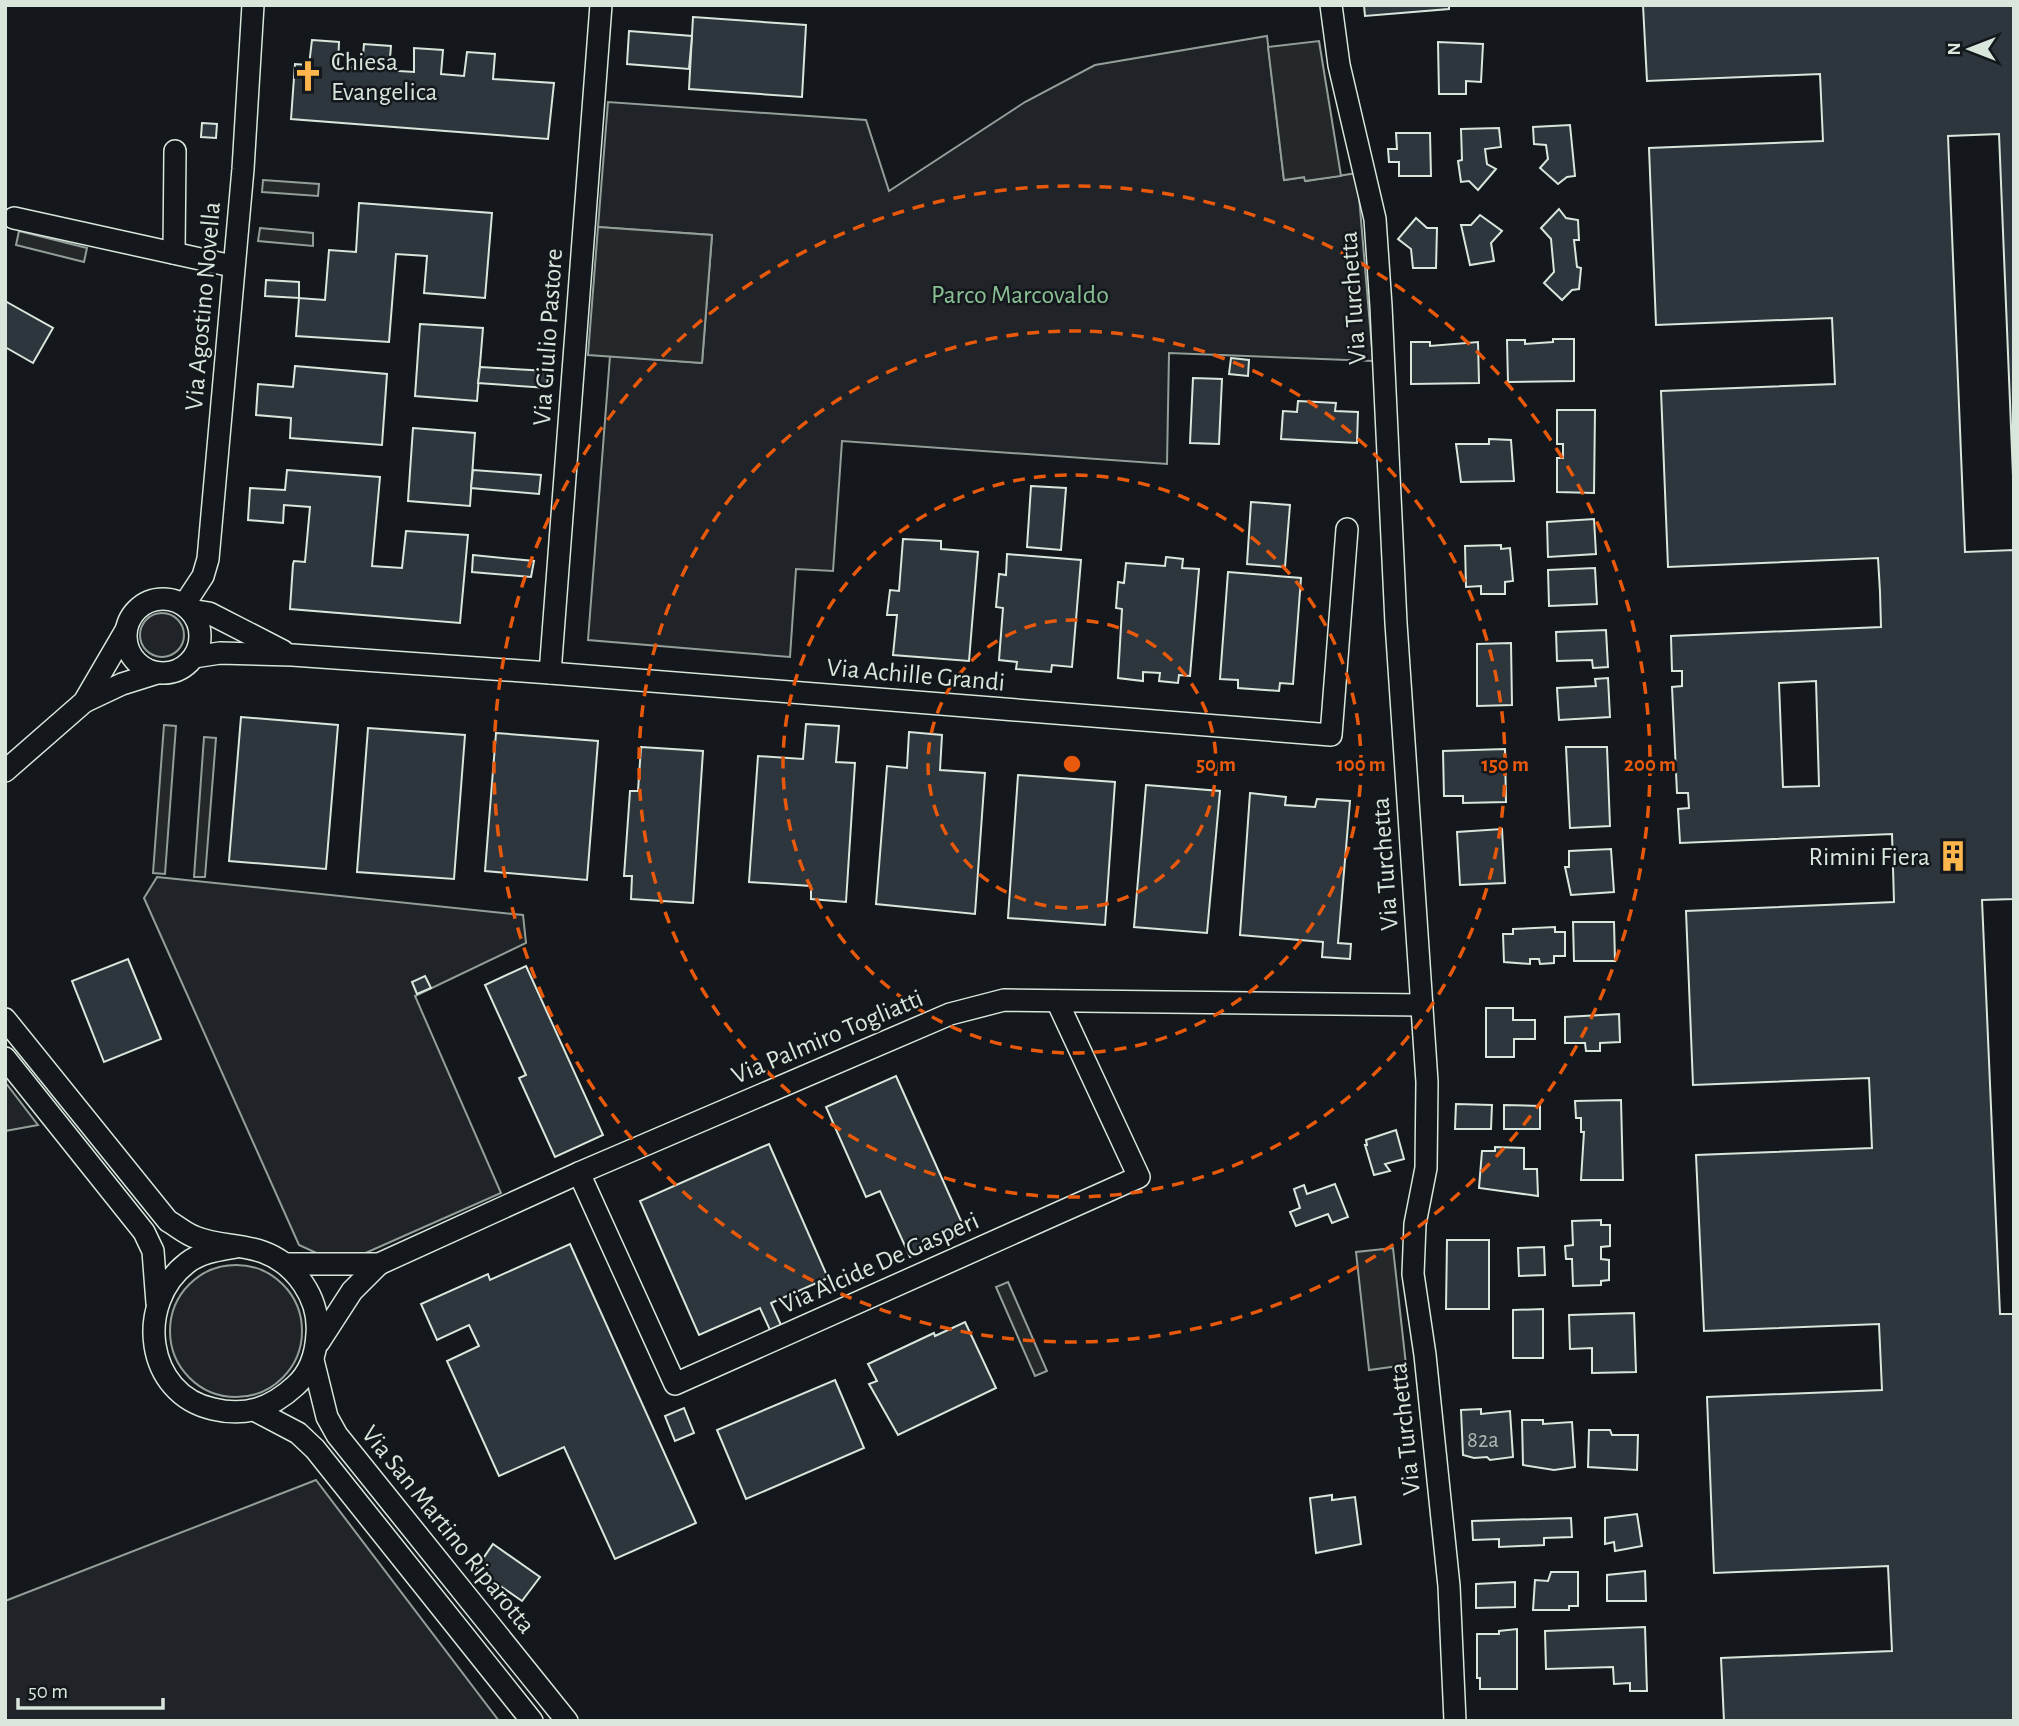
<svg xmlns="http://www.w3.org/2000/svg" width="2019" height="1726" viewBox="0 0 2019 1726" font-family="'Alegreya Sans',sans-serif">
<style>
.green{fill:#202428;stroke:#939e99;stroke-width:2}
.parking{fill:#24282b;stroke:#939e99;stroke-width:2}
.building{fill:#2c363c;stroke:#d8e6dc;stroke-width:2;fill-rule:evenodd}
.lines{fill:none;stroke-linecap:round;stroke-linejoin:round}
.minor-casing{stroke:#d8e6dc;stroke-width:24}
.minor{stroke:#14181c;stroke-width:21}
.ring{fill:none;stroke:#e8590c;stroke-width:3.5;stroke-dasharray:12 9}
.labels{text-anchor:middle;stroke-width:5;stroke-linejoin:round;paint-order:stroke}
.number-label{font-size:23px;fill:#adbab4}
.poi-label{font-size:26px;fill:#d8e6dc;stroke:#14181c;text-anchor:start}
.park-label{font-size:26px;fill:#8ac095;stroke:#14181c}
.street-label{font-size:26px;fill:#d8e6dc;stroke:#14181c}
.centre{fill:#e8590c;stroke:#14181c;stroke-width:3.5}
.ring-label{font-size:21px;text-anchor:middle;font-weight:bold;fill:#e8590c;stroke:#14181c;stroke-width:5;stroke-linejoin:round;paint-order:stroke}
</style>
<rect width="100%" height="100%" fill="#14181c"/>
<!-- green -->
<g class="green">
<path d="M1267,36l17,144 21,-3 1,4 51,-8 16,188 -204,-8 -2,111 -325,-23 -9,130 -37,-2 -6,88 -202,-17 22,-284 92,7 10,-128 -114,-8 10,-125 258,18 23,71 136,-89 70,-37z"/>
<circle cx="162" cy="635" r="22"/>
<path d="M157,877l366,38 3,28 -111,53 86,197 -140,62 -36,2 -26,-12 -155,-347z"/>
<path d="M5,1082l33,43 -33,6z"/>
<circle cx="236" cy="1331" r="66"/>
<path d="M316,1480l183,241h-494v-120z"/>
</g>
<!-- parking -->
<g class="parking">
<path d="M1319,41l22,135 -36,5 -1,-4 -20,3 -16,-133z"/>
<path d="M263,180l56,4 -1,12 -56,-4z"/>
<path d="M598,227l114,8 -10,128 -114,-8z"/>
<path d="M260,228l53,5v13l-55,-5z"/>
<path d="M19,231l68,17 -3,14 -68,-17z"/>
<path d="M164,725l12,1 -11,148 -12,-1z"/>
<path d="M204,737l12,1 -11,139h-11z"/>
<path d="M1393,1248l13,117 -37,5 -13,-118z"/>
<path d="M1008,1282l39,89 -12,5 -39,-89z"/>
</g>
<!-- building -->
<g class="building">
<path d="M1364,5h85v4l-84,7z"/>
<path d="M1643,5h371v495l-15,-366 -51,2 17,416 49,-2v349l-32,1 18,414h14v407h-290l-3,-63 171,-7 -4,-85 -174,7 -7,-176 175,-7 -3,-66 -175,7 -8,-176 176,-7 -3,-70 -176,7 -7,-174 208,-9 -2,-68 -212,9 -2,-34 11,-1 -1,-15h-11l-5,-106 10,-1v-15h-10l-1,-35 210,-9 -1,-35 -2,-34 -210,9 -7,-176 174,-7 -3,-66 -176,7 -7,-177 174,-7 -3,-67 -173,7zM1816,681l3,105 -36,1 -4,-104z"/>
<path d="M693,17l113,8 -4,72 -113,-8z"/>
<path d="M629,31l63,5 -3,33 -62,-5z"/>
<path d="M312,40l27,2 -1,25 24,1 2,-24 27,2 -2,24 10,1 15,1v-24l29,2 -2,24 23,2 3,-24 28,2 -2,25 61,4 -6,56 -257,-20 4,-55 14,1z"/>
<path d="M1438,42l45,2 -2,38 -15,-1v13h-27z"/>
<path d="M202,123l15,1 -1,14 -15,-1z"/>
<path d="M1570,125l5,51 -8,1 -9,7 -18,-16 8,-9 -2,-14 -12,-1 -1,-17z"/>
<path d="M1499,128l2,19 -16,2 2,15 9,5 -18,21 -9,-9 -8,1 -3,-21 4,-1 -1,-31z"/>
<path d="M1396,133h34l1,43h-32v-14h-10l-1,-13h9z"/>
<path d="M359,203l133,10 -7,85 -61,-5 3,-37 -31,-2 -7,88 -93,-6 3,-38 26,2 4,-50 27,2z"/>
<path d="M1559,209l7,9 12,2 1,20h-5l3,27 4,1 -2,21 -7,1 -10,10 -18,-17 10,-11 -3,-33 -10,-11z"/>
<path d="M1480,215l22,16 -11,12 3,18 -24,4 -9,-40h10z"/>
<path d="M1416,218l11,10h10l-1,40h-23l-2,-19 -13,-10z"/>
<path d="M266,280l33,2v16l-34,-2z"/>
<path d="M5,301l48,27 -20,35 -28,-16z"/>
<path d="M420,324l63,4 -6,73 -62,-5z"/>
<path d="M1553,339h21v42l-66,1 -1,-42h18v4l28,-2z"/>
<path d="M1411,342h19v4l48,-4 1,41 -68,1z"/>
<path d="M1231,358l18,2 -1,16 -19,-2z"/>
<path d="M295,366l92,8 -5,71 -92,-7 1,-20 -35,-3 2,-31 35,3z"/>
<path d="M480,367l68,4 -1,17 -69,-5z"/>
<path d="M1193,378l29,1 -3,65 -29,-1z"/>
<path d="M1298,401l38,2 -1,8 23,1 -1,31 -76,-4 2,-28 14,1z"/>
<path d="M1557,410h38l-1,83 -37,-1v-34h6v-14h-6z"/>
<path d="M413,428l62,5 -5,73 -62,-5z"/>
<path d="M1489,439l22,1 3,41 -53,1 -5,-38h33z"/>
<path d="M287,470l93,7 -8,89 30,2 4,-37 62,4 -8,88 -170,-14 3,-45 1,-3 11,1 5,-55 -26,-2 -1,18 -35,-3 2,-32 35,2z"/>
<path d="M473,470l68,5 -2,19 -68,-6z"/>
<path d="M1031,486l35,2 -5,62 -34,-3z"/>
<path d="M1251,502l39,3 -5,62 -38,-3z"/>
<path d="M1594,519l2,35 -48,3 -1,-35z"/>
<path d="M903,539l38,2v8l37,3 -9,109 -76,-6 4,-40h-10l3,-25 9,1z"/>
<path d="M1501,545v4l9,-1 3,33 -8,1v12h-24v-8l-15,1 -1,-41z"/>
<path d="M1007,554l74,6 -9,107 -20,-2 -1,7 -35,-3 1,-7 -18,-2 4,-52 -7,-1 3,-33 7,1z"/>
<path d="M473,555l61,6 -3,16 -59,-5z"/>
<path d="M1166,557l17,2 -1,9 17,1 -9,107 -11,-1 -1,8 -19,-2 1,-8 -17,-1v9l-25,-3 4,-69 -6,-1 2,-26 6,1 2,-20 39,3z"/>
<path d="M1595,568l2,36 -48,2 -1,-36z"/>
<path d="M1228,572l73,6 -8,106 -13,-1 -1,8 -41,-3v-8l-18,-1z"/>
<path d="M1606,630l2,37 -15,1 -1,-8 -35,1 -1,-29z"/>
<path d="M1511,643l1,62 -35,1v-62z"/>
<path d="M1608,678l2,39 -51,3 -2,-32 39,-2 -1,-7z"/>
<path d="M241,717l97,8 -12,144 -97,-8z"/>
<path d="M806,724l33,2 -3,36 19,1 -9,139 -35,-3v-13l-62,-4 9,-126 45,3z"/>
<path d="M368,728l97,7 -11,144 -97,-7z"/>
<path d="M909,732l33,3 -2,35 45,3 -10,141 -99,-10 11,-138 20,2z"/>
<path d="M496,733l102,8 -11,139 -102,-9z"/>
<path d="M641,747l62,4 -10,152 -62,-4 1,-23h-8l6,-85h8z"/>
<path d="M1566,747h41l3,79 -40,2z"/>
<path d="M1505,749l1,53 -43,1v-7h-19l-1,-45z"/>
<path d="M1018,775l97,7 -10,143 -97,-7z"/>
<path d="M1146,785l74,6 -13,142 -73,-6z"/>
<path d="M1250,793l36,4 -1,8 30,2 2,-8 33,2 -12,142 13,1 -1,15 -28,-2 1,-15 -83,-7z"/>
<path d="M1502,829l3,54 -45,2 -3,-53z"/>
<path d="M1611,849l3,43 -43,3 -6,-28h4v-16z"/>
<path d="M1573,922h41l1,39h-41z"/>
<path d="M1555,927v5h10v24h-11v7l-14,1 -1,-5h-9v5l-26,-2 -1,-28h10v-5z"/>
<path d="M128,959l33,80 -57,23 -32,-81z"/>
<path d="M526,966l77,169 -48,22 -36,-79 7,-3 -41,-90z"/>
<path d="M425,976l6,12 -14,6 -5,-12z"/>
<path d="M1486,1008h27v12h22v19h-21v18h-28z"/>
<path d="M1619,1014l1,28 -20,1v8h-14l-1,-8h-20v-26z"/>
<path d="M896,1076l70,156 -56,25 -30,-66 -14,6 -40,-90z"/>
<path d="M1621,1100l2,80h-42l3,-48h-3v-14h-5l-1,-17z"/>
<path d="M1456,1104l36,1 -1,24h-36z"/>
<path d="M1504,1105l36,1v23h-36z"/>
<path d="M1396,1130l8,29 -19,5 5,7 -16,4 -9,-30h2l-1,-5z"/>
<path d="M769,1144l59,134 -57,25 10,22 -11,5 -10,-22 -61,27 -59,-134z"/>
<path d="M1495,1147l29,1v21h13l1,27 -59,-8 3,-37h13z"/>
<path d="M1335,1184l13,33 -16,6 -4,-9 -32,12 -6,-14 10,-4 -6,-19 10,-4 3,9z"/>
<path d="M1601,1220v5h9v21l-9,1v12l8,1v20l-8,1v4l-28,1 -1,-27h-6l-1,-13 8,-1 -1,-24z"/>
<path d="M1447,1240h42v69h-43z"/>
<path d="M570,1244l126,279 -81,36 -51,-112 -65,29 -52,-115 32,-15 -10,-21 -32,15 -16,-36 67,-30 2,6z"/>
<path d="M1544,1247l1,28 -26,1 -1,-28z"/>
<path d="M1543,1309v49h-30v-48z"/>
<path d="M1634,1313l2,59 -44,1v-25l-22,1 -1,-34z"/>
<path d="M965,1322l31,66 -98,47 -29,-51 8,-3 -9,-17 66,-31 1,3z"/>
<path d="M835,1380l29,68 -118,51 -29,-69z"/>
<path d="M684,1408l10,25 -19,8 -10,-25z"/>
<path d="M1481,1409v5l29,-3 3,46 -23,3 -3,-3 -13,1 -11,-3 -2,-45z"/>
<path d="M1522,1420h21v4l29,-2 3,45 -21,3 -31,-5z"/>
<path d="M1589,1430h21l2,5h26l-1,35 -49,-3z"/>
<path d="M1332,1495v5l23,-3 6,47 -45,9 -6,-55z"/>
<path d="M1637,1514l5,32 -27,5 -1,-9 -9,2v-26z"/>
<path d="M1571,1518l1,19 -28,1v7l-45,2v-8l-26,1 -1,-19z"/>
<path d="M493,1544l47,33 -18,24 -46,-32z"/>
<path d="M1645,1571l1,30h-39v-26z"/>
<path d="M1551,1572h27v34h-9v4h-36l2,-30 13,1z"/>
<path d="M1515,1582v25l-39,1v-24z"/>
<path d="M1645,1627l2,64h-17v-8l-16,1 -1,-17 -67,2 -1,-38z"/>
<path d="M1517,1629v60h-37v-11h-3v-44h22v-3z"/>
</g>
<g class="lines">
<defs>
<g id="minor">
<path d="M1331,5l8,60 36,154 6,87 15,317 31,459 -1,86 -11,56 -2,50 12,81 24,231 6,135"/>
<path d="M14,218l218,48"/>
<path d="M174,253l1,-102"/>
<circle cx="163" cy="636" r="37"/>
<path d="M184,605l19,-29 5,-17 35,-390 10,-164"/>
<path d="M190,610l19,3 74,38"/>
<path d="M194,657l26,-4 72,2 258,18 781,62 16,-206"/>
<path d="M550,673l51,-668"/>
<path d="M86,701l36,-17 35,-11"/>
<path d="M5,771l79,-69 42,-72"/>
<path d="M5,1019l163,202c9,5 18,13 27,16 22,9 46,7 68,15 33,12 57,47 54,82 -1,19 -7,39 -22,52 -24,22 -49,31 -82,23 -68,-15 -78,-106 -26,-146 14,-11 32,-13 49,-16"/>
<path d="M5,1058l139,174 9,19 4,52"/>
<path d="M579,1173l96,211 464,-207 -82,-176"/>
<path d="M286,1264h93l200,-91 371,-159 54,-14 418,5"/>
<path d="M319,1342l33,-51 27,-27"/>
<path d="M313,1360l14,57 10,18 230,286"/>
<path d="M256,1411l42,22 17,16 217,272"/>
</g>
</defs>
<!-- minor casing -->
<use href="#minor" class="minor-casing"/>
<!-- minor -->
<use href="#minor" class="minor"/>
</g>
<!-- distance rings -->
<g class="ring">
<circle cx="1072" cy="764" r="144"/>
<circle cx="1072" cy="764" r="289"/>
<circle cx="1072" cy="764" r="433"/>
<circle cx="1072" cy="764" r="578"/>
</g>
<!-- icons -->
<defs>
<symbol id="church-bare" viewBox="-9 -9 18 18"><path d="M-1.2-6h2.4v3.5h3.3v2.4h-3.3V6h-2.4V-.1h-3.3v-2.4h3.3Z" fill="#ffb74d" stroke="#14181c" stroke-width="2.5" paint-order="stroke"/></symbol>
<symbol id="building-bare" viewBox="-9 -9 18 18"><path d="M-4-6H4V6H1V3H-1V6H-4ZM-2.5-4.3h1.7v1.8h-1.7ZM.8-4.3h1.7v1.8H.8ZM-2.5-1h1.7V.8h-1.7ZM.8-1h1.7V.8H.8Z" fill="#ffb74d" stroke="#14181c" stroke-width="2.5" paint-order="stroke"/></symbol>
</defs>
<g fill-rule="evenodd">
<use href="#church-bare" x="286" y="54" width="44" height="44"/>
<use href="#building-bare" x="1931" y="834" width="44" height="44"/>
</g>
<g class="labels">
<!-- number labels -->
<g class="number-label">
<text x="1483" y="1447">82a</text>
</g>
<!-- poi labels -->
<g class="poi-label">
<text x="331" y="70">Chiesa<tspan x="331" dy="30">Evangelica</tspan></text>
<text x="1930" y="865" text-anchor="end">Rimini Fiera</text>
</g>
<!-- park labels -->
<g class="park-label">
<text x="1020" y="303">Parco Marcovaldo</text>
</g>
<!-- street labels -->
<g class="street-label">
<text transform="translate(1352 298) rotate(-94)" y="9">Via Turchetta</text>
<text transform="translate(202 306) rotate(-85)" y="9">Via Agostino Novella</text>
<text transform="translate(547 337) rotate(-86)" y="9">Via Giulio Pastore</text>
<text transform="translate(916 674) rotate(5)" y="9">Via Achille Grandi</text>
<text transform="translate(1384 864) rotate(-94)" y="9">Via Turchetta</text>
<text transform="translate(827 1036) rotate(-23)" y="9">Via Palmiro Togliatti</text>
<text transform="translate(879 1262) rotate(-24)" y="9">Via Alcide De Gasperi</text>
<text transform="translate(1404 1429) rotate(-96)" y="9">Via Turchetta</text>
<text transform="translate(449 1529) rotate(51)" y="9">Via San Martino Riparotta</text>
</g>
</g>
<circle cx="1072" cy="764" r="10" class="centre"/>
<g class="ring-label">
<text x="1216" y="771">50 m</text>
<text x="1361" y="771">100 m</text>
<text x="1505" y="771">150 m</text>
<text x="1650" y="771">200 m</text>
</g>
<!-- border -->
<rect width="2019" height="1726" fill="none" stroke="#d8e6dc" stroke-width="14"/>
<!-- north arrow -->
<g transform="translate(1970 49) rotate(270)" stroke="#14181c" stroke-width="5" paint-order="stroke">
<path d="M0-5L12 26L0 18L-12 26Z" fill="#d8e6dc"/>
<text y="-10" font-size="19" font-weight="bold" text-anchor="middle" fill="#d8e6dc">N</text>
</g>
<!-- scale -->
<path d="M18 1698v10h145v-10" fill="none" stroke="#d8e6dc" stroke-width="3.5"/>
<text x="28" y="1698" font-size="21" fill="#d8e6dc" stroke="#14181c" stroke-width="5" paint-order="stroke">50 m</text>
</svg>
